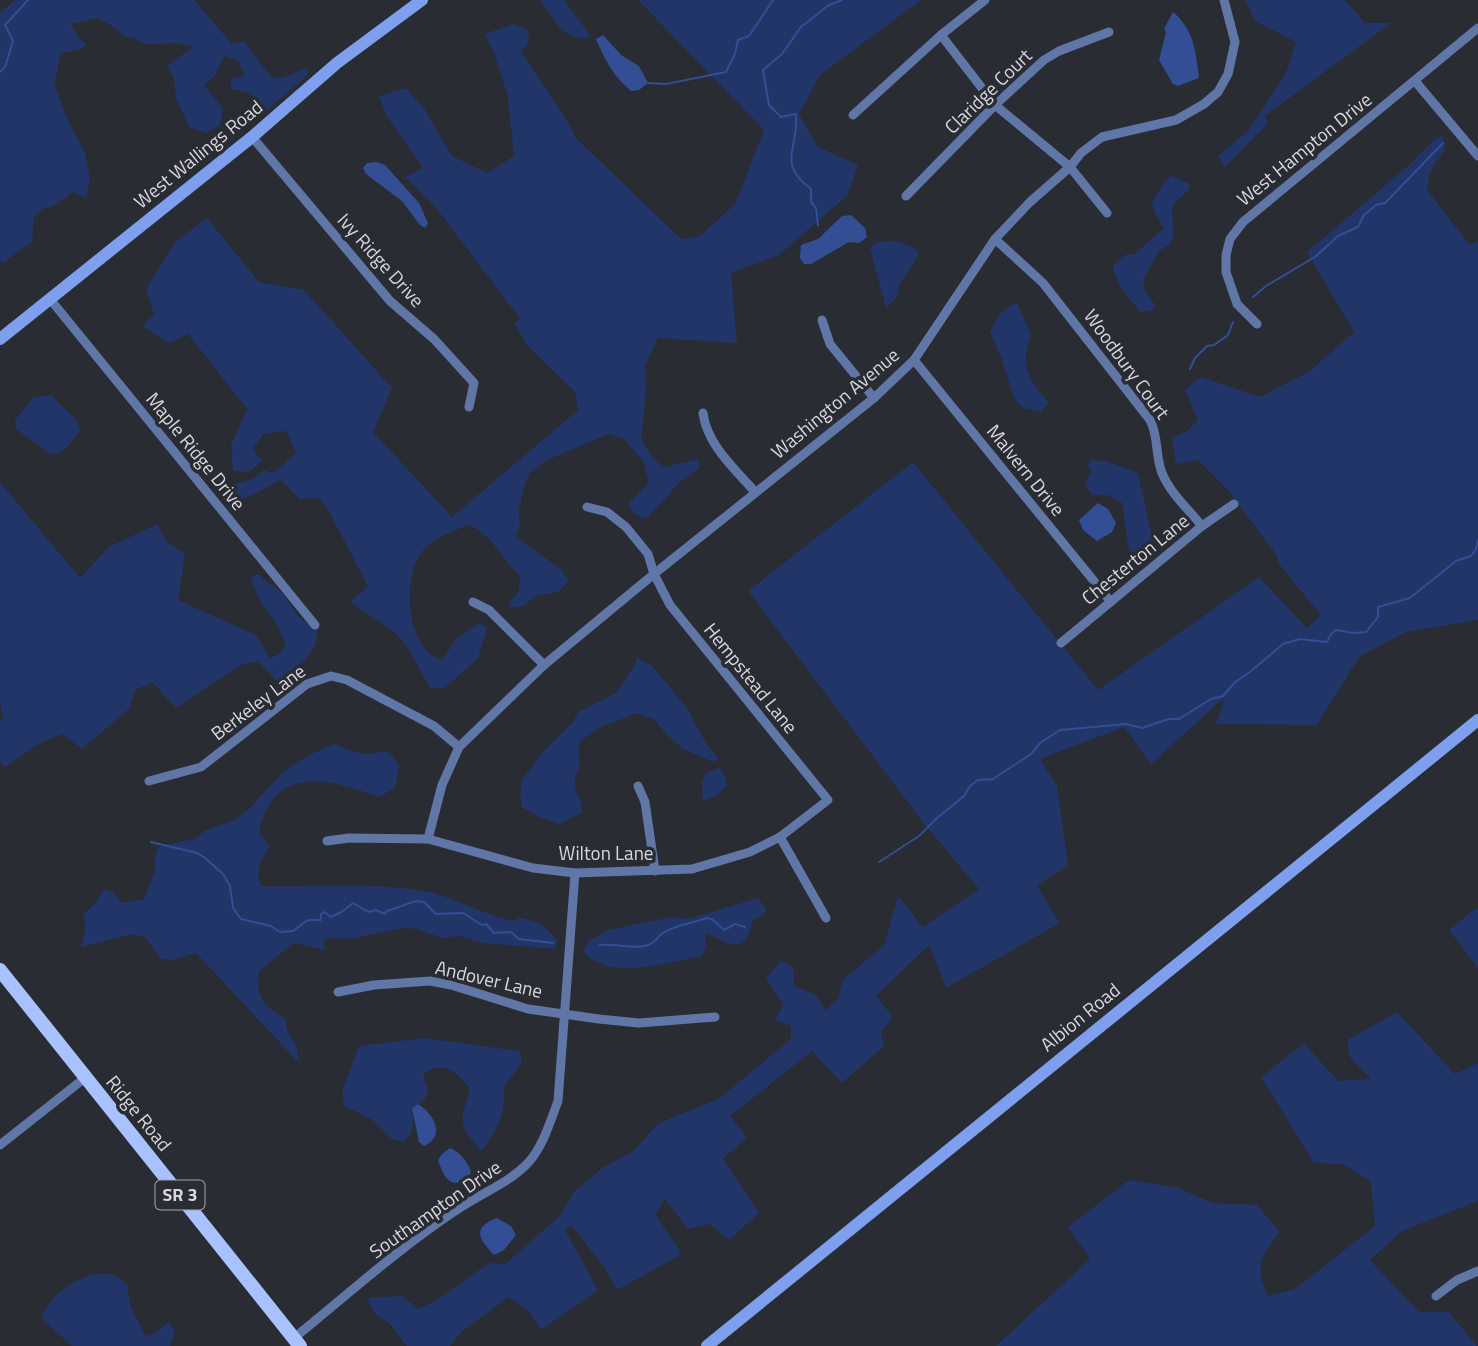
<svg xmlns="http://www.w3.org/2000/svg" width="1478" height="1346" viewBox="0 0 1478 1346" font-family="'Titillium Web',sans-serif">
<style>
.green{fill:#213569}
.water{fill:#334e94}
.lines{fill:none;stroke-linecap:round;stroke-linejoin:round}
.stream{stroke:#334e94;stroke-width:2}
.street{stroke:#6076a7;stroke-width:9}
.secondary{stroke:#7e9fee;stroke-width:12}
.primary{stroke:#a7c2ff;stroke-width:14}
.labels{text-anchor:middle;stroke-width:7;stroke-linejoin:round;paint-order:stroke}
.shield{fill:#292c33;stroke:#a3a5aa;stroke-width:2}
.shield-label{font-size:18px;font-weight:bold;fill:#d7d9dd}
.street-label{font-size:19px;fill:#d7d9dd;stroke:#292c33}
</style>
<rect width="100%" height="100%" fill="#292c33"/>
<!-- green -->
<g class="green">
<path d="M15,0h179l38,44 12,-3 27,36 11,1 25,-10 1,7 -79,67 -3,-8 30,-31 -5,-10 -19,-4 -2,-10 14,-3 -5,-15 -15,-5 -9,20 -11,9 19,23 -3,17 -14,8 -17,-6 -13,-29 -2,-21 -7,-11 26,-19 -14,-4 -33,1 -13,-6 -7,-1 -14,-11 -14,-8 -27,6 7,13 8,8 -4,4 -22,4 -5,32 12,33 18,35 5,24 -4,21 -13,-6 -19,14 -12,3 -8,8 -2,25 -29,21 -3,-3v-247z"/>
<path d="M540,0h24l26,35 -4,4c-27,-3 -30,-19 -46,-39z"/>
<path d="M638,0h283l-101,75 -21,39 19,33 40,18 -11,31 -68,59 -48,18 6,70 -79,-5 -13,28 1,27 -5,46 11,18 12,10 35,-8v10l-19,13 -31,34 -7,2 -10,-6 -3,-10 20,-19 -5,-21 -20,-23 -15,-5 -62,26 -17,12 -7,18 -4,21 1,14 -4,12 45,32 8,12 -11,11 -23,4 -11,10 -15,2 1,-6 9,-11 1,-15c-19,-17 -27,-42 -52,-51 -17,7 -36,13 -47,28 -17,23 -15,78 7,99 3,3 9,6 14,8l14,-21 24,-16 7,5 -9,30 -33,30h-15l-24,-43 -13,-14 -43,-29 18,-16 -41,-78 -9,-10 -18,1 -19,-19 -33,17 -20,6 -11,-14 36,-10 11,-9 9,3 23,-20 -10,-22 -23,3 -10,15 9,12 -13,11 -16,-1 -2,-26 16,-36 -59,-75 -18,9 -28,-17 12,-11 -8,-26 28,-46 33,-25 52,64 45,8 88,98 -19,44 79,85 126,-107 -3,-18 -46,-45 -15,-23 6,-5 -86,-114 -29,-28 18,-9 -37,-53 -7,-19 27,-8 18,20 28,48 35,17 27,-17 -6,-59 -12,-39 -11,-24 29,-10 15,7 -1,13 -7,7 43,65 13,23 104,100 19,-3 35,-32 29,-74z"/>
<path d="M1245,0h100l20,23h26l-126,93 3,7 -43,44 -7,-11 30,-25 38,-58 10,-31 -41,-21z"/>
<path d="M1442,136c7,16 -2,19 -9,31 -4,6 -5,16 -6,23l43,55 8,-4v379l-72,12 -47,25 -42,68 -101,-1 9,-27 -74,67 -27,-37 -84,32 17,27 11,79 -31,21 23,37 -114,65 -17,-43 -53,51 17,21 -12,15 3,14 -42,37 -30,-32 -82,65 17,21 -24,22 36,54 -30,27 -19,-16 -22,5 -23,-30 -10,15 27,40 -65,36 -12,-22 -34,-43 -6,5 33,60 -57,40 -11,-17 -21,-16 -47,34 -12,15h-43l-17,-22 -16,-11 -7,-15 35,-2 16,13 19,-9 52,-37 16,1 56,-49 12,-22 29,-25 30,-16 27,-29 61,-25 71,-59v-13l-16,-6 8,-15 -17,-27 15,-17 12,6 1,19 22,9 9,15 13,-11 5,-19 41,-35 14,-49 25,31 56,-38 -53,-63 -178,-235 165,-129 185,228 161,-113 48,51 14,-13 -43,-52v-6l-51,-68 -29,-29 -22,4 -4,-26 14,-6 12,-12 -13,-30 16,-13 59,20 50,-26 44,-39 -47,-80 101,-86 27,-27z"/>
<path d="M1172,176l18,8 -2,7 -14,12 -2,11 2,22 -5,9 -10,6 -16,29 3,12 9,13 -4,6 -10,1c-12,-13 -26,-29 -28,-47l12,-10 10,-1 29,-26 -9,-15 -3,-11 13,-21z"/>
<path d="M896,241l17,6 6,7 -20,32 -2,11 -11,11 -16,-60 7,-6z"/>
<path d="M1017,303l14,31c-12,31 -2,46 18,69l-8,9 -18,-4 -9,-10 -13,-41 -11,-25c6,-13 12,-25 27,-29z"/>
<path d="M51,395l26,26 3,10c-8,10 -15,23 -29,23l-35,-25 -1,-9 19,-23z"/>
<path d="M1092,460l14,1 32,12 16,72 -6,9 -8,4 -10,-4c-4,-17 -4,-33 -8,-51 -4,-2 -7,-5 -12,-7 -15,-4 -15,7 -25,-13l6,-13 -3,-6z"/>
<path d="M0,482l80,96 29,-31 48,-23 10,18 18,12 -7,46 78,35 14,23 9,-4 7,-9 -9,-21 -16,-21 -10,-23 5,-6 4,1c6,8 15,11 22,18 12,12 14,33 35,30 4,29 -17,44 -40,58l-19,-20 -17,4 -65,43 -23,-25 -17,6 -7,20 -47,40 -20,-15 -25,11 -32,22 -5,-4v-42l3,-4 -3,-15z"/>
<path d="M636,657l15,8 27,32 10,13 19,35 11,13 -5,4 -30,-13 -16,-14 -13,-16 -17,-6 -38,15 -19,13 -2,11 2,13 -6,15 2,12 6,10 -1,11 -21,11 -21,-7 -17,-10 -2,-13 2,-14 20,-27 31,-31 5,-10 38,-19 20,-30z"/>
<path d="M334,744c10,3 23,10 33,10 19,-1 20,-8 32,12l-4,22 -16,9c-50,-18 -106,-34 -120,36l11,13c-8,14 -17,25 -8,40 53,1 108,-4 161,5 32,5 60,25 92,30l4,-4 21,6 17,16 -1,10 -73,-6 -24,-7 -17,2 -25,-9 -15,-1 -51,11 -18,-1 -10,2 2,10 -31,-7 -35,28c-3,29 4,33 27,49v8l10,18 4,18 -104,-111 -24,7 -11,-1 -16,-22 -12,-3 -52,13 5,-21 -3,-11 11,-10 10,-16 9,3 9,11 22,-4 11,-29 -1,-12 6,-12 35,-7 9,-8 29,-10 16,-12 35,-38 25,-16z"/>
<path d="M720,768l5,8 2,9 -11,11 -13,5 -1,-20 4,-8z"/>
<path d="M758,898l8,11 -3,6 -10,5 -5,17 -7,7h-12l-24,-11 1,14 -4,9c-34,6 -92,26 -118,-4l4,-11 20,-11 64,-13 17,2z"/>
<path d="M1477,907l1,1v60l-29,-38z"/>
<path d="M1397,1012l58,62 23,-11v138l-76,30 -32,29 49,52h30l28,34h-481l94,-87 -22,-32 61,-47 50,8 34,15 44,2 23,27c-20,25 -26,34 -12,64l27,-7 80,-63 -4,-44 -28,-18 -29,-1 -53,-86 43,-34 34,38 33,-2 -21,-22 -3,-17z"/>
<path d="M424,1038l95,13 3,11 -18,25c3,24 -7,45 -23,64 -24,-28 -21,-28 -11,-62 -13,-17 -28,-31 -47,-14l5,14 -3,10 -13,9c2,16 3,24 -9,34l-11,-3 -19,-19 -29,-14 -2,-15 17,-45z"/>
<path d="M93,1274h19l15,10 3,21 15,31 9,-2 15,-12 6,9 -5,15h-98l-31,-28c12,-25 26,-34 52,-44z"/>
</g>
<!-- water -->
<g class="water">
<path d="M1173,12c21,17 23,41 26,66l-21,8 -5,-2 -14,-24 7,-28 -2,-3z"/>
<path d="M603,35l18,20 18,11 9,17 -9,7 -8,1c-17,-14 -27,-32 -35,-52z"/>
<path d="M377,162l8,3 34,38 9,20 -3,5 -5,-3 -18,-24 -36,-27 -3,-6 4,-5z"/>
<path d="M851,215l14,13 2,9 -8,6 -10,-1 -38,22h-7l-4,-6 1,-13 17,-6 24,-23z"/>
<path d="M1098,503l10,6 8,14 -4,9 -15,9 -14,-11 -4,-10z"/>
<path d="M418,1104c16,10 28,32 6,42l-5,-4 -7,-34z"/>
<path d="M450,1148c10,4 19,15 21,25 -18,19 -26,8 -33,-13l5,-7z"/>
<path d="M497,1218l14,8 5,9 -12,15 -10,5c-15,-16 -23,-27 3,-37z"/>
</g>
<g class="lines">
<!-- stream -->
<g class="stream">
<path d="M0,72l5,-5 8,-26 -8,-16 23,-25"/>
<path d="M648,83l18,1 60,-12 9,-18 3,-14 11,-4 24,-36"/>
<path d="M818,225l-2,-17 -5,-6v-13c-35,-26 -12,-40 -15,-75l-15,3 -12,-12 -6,-35 19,-16 19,-27 28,-22 13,-5"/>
<path d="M1253,297l13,-11 49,-29 23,-21 20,-9 6,-12 12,-10 9,-2 58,-60"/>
<path d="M1190,369l5,-11 12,-12 7,-1 14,-10 5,-13"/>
<path d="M151,842l46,11 8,5 18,16 7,12 3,22 8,11 30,7 9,6 13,-1 15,-11h13v-6l3,-2 7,5 12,-6 10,-8 15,9 8,-2 9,4 2,-3 29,-10 8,1 12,12 27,-1 19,12 4,-1 8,9 17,-1 8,7 34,4"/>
<path d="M879,862l40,-26 18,-18 27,-22 6,-10 8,-6 15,-1 38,-25 9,-11 20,-13 66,-6 16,4 27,-9h10l32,-20 12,-3 12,-14 15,-10 33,-28 17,-5 27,3 4,-8 5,-4 17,3 13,-1 12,-15v-10l32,-9 46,-37 15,-5 5,-7 2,-9"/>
<path d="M600,945c16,-2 29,4 45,1 10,-2 11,-8 18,-13 12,-8 30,-10 44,-15l6,2 11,10 11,-6 10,3"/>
</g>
<!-- street -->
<g class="street">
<path d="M941,35l54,70 75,62 37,46"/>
<path d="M1415,81l63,75"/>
<path d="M853,115l88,-80 44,-35"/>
<path d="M252,137l138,164 44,38 40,44 -5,24"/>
<path d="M906,196l89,-91 49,-45 15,-9 50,-19"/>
<path d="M995,239l48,44 107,137c9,17 5,36 12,53 8,20 27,37 40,53"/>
<path d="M50,299l265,326"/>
<path d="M822,320l8,24 44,54"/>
<path d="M1257,324l-20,-20 -11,-32v-17l4,-16 13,-17 235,-194"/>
<path d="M914,360l197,242"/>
<path d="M703,413c4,32 32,56 52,79"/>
<path d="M473,602l16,8 55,55"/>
<path d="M1061,643l141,-117 32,-22"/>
<path d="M149,781l52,-14 106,-83 24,-8 16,4 87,46 25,21"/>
<path d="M638,786l7,16 10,69"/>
<path d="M780,837l46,81"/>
<path d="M428,839l14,-54 17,-38 85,-82 110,-91 220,-176 40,-38 81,-121 35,-37 40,-35 11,-14 21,-16 74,-17 28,-16 14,-12 10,-18 7,-32 -11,-42"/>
<path d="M327,841l22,-3 79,1 105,29 42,5 117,-4 58,-17 30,-15 48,-37 -158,-195 -16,-31 -6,-20 -22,-27 -19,-15 -20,-5"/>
<path d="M338,992l36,-7 56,-4 21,4 77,24 71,10 40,4 76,-6"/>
<path d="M0,1145l86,-68"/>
<path d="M1436,1296l21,-16 21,-9"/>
<path d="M294,1338c53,-43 104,-89 161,-127 24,-17 51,-26 72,-47 16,-17 23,-42 31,-63l17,-228"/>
</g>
<!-- secondary -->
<g class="secondary">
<path d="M0,339l252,-202 85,-74 85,-63"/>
<path d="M707,1346l771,-626"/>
</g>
<!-- primary -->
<path class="primary" d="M0,970l300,376"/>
</g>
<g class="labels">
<!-- shield labels -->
<rect class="shield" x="155.5" y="1180.5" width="49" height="29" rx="5"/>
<g class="shield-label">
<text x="180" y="1201">SR 3</text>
</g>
<!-- street labels -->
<g class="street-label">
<text transform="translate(988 91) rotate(-44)" y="7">Claridge Court</text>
<text transform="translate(1304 149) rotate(-39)" y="7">West Hampton Drive</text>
<text transform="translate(198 154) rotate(-39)" y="7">West Wallings Road</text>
<text transform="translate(381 260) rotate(48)" y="7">Ivy Ridge Drive</text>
<text transform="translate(1127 364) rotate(54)" y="7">Woodbury Court</text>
<text transform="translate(835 403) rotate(-40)" y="7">Washington Avenue</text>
<text transform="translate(196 451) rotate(51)" y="7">Maple Ridge Drive</text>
<text transform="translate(1026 470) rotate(51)" y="7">Malvern Drive</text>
<text transform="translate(1135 559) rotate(-39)" y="7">Chesterton Lane</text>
<text transform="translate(751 678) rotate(51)" y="7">Hempstead Lane</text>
<text transform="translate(258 702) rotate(-37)" y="7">Berkeley Lane</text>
<text x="606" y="860">Wilton Lane</text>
<text transform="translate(489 979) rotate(13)" y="7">Andover Lane</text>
<text transform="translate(1080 1017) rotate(-39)" y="7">Albion Road</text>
<text transform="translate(139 1113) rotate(51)" y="7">Ridge Road</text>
<text transform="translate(435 1209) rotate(-35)" y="7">Southampton Drive</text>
</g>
</g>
</svg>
